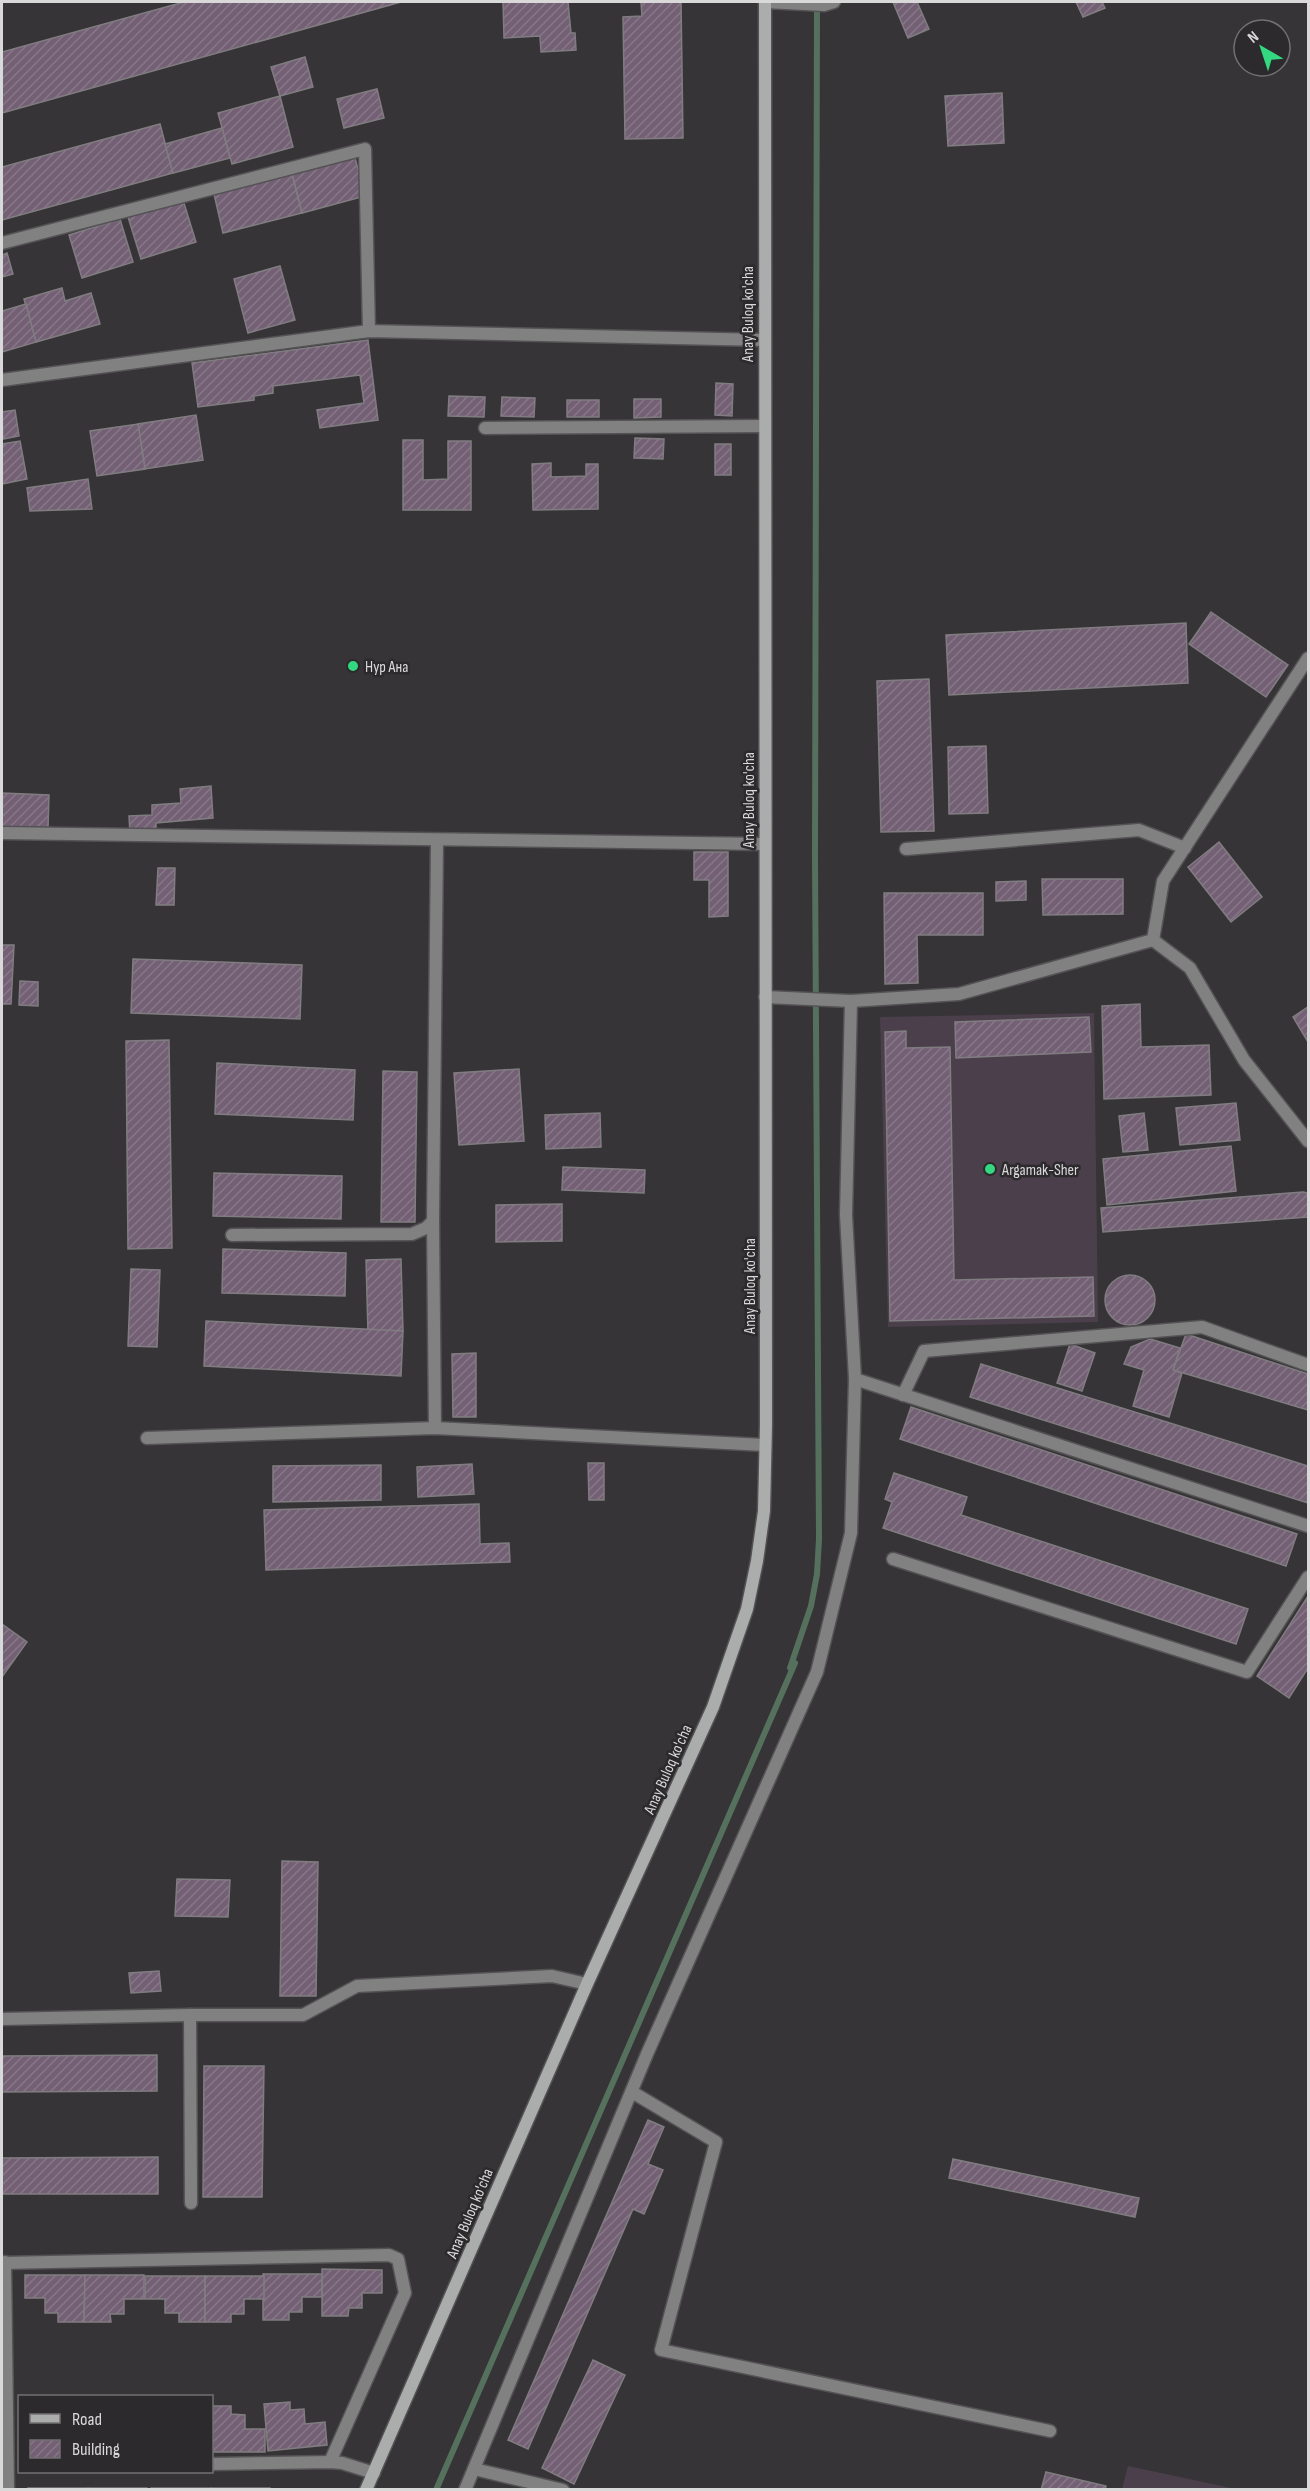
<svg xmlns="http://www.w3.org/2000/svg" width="1310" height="2491" viewBox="0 0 1310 2491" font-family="'Sofia Sans Condensed',sans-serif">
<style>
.grass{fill:#4b3f4c}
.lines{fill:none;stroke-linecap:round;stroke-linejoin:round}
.stream{stroke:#56705e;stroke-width:6}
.building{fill:url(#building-hatch);stroke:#807d80;stroke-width:1.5}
.service-casing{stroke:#545254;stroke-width:15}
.minor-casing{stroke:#545254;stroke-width:15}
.secondary-casing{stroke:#545254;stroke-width:15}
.service{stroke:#808180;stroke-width:12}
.minor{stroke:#808180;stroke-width:12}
.secondary{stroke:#aaadab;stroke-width:12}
.poi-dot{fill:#33d881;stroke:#2c2a2c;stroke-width:2}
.labels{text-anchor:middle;stroke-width:5;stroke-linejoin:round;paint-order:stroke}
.street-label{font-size:16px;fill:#dad9da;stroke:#2c2a2c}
.poi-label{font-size:16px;fill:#dad9da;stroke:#2c2a2c;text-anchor:start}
</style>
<defs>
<pattern id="building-hatch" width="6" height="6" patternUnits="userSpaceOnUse" patternTransform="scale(1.5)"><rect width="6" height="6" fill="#746075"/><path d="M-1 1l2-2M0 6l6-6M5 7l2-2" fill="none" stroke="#877688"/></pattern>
</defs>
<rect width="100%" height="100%" fill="#363436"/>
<!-- grass -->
<g class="grass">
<path d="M1094,1013l4,309 -210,5 -8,-310z"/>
<path d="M1128,2466l108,23h-114z"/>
</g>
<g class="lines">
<!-- stream -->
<path class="stream" d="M436,2490l359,-827 -5,5 21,-62 6,-32 2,-35 -4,-682 2,-852"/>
</g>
<!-- building -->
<g class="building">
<path d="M184,2h217l-399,111v-61z"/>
<path d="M503,2h65l3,31h4l1,17 -35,2 -1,-16 -36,2z"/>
<path d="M641,2h40l2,136 -58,1 -2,-122 19,-1z"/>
<path d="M893,2h24l12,27 -21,9z"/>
<path d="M1076,2h26l3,6 -22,9z"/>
<path d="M305,57l8,30 -33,9 -9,-29z"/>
<path d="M377,89l7,29 -40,10 -7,-29z"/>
<path d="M1002,93l2,50 -56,3 -3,-50z"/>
<path d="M280,96l13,51 -61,17 -14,-51z"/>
<path d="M160,124l13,49 -171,47v-53z"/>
<path d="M222,128l8,30 -57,15 -8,-29z"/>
<path d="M355,158l10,38 -63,17 -10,-39z"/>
<path d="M292,174l10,39 -79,20 -9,-39z"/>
<path d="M183,200l13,42 -55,17 -13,-42z"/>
<path d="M120,219l13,43 -51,16 -13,-43z"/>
<path d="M7,253l6,21 -11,3v-22z"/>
<path d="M280,266l15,54 -47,13 -14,-54z"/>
<path d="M62,288l3,13 26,-8 9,31 -64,18 -12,-43z"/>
<path d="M26,304l10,38 -34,10v-41z"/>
<path d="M368,340l10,80 -58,8 -3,-18 47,-7 -4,-28 -87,11v7l-19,3v4l-56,7 -6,-44z"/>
<path d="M716,383l17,1 -1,32 -17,-1z"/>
<path d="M449,396l36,1 -1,20 -36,-1z"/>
<path d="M502,397l33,1 -1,19 -33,-1z"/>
<path d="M634,399h27v18l-27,1z"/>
<rect x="567" y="400" width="32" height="17"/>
<path d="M15,410l4,26 -16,3 -1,-27z"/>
<path d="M196,415l7,45 -58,9 -7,-45z"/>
<path d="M138,424l7,45 -48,7 -7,-45z"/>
<path d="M635,438l29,1 -1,20 -29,-1z"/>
<path d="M403,440h20v40l25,-1v-38h23v69h-68z"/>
<path d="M20,441l7,38 -25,5v-40z"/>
<rect x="715" y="444" width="16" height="31"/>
<path d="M551,463v14l35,-1v-12h12v45l-65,1 -1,-46z"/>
<path d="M88,479l4,30 -62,2 -3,-23z"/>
<path d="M1211,612l77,53 -22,32 -77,-53z"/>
<path d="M1186,623l2,60 -239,12 -3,-60z"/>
<path d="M929,679l5,152 -53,1 -4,-151z"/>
<path d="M986,746l2,67 -39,1 -1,-67z"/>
<path d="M211,786l2,32 -57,5v8l-26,2 -1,-17 23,-1v-10l29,-2 -1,-14z"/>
<path d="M2,793l47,2 -1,33 -46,-1z"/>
<path d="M1219,842l43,55 -31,25 -43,-55z"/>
<path d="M694,852h34v64l-19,1v-37h-15z"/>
<path d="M158,868h17l-1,37h-18z"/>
<path d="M1042,879h81v35l-80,1z"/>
<path d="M1026,881v19l-30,1v-19z"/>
<path d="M884,893h99v42h-66l1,48 -33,1z"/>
<path d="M2,945h12l-3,59h-9z"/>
<path d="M133,959l169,6 -2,54 -169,-6z"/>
<path d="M20,981l18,1v24l-19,-1z"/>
<path d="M1140,1004l1,43 68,-2 2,50 -107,4 -2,-93z"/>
<path d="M1308,1007v35l-15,-25z"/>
<path d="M1089,1017l2,35 -135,6 -1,-36z"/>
<path d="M906,1031v17l44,-1 4,233 139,-3 1,39 -204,5 -5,-289z"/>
<path d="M169,1040l3,208 -44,1 -2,-208z"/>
<path d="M217,1063l138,7 -2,50 -138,-6z"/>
<path d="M519,1069l5,72 -65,4 -5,-72z"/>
<path d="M383,1071l34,1 -2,150h-34z"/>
<path d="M1236,1103l4,37 -60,5 -4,-37z"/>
<path d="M600,1113l1,34 -55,2 -1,-34z"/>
<path d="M1144,1113l4,37 -25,2 -4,-36z"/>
<path d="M1231,1146l5,45 -129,14 -4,-46z"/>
<path d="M563,1167l82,3 -1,23 -82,-3z"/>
<path d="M214,1173l128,3 -1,43 -128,-3z"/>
<path d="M1303,1192l5,1v24l-205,15 -2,-24z"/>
<path d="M562,1204v37l-66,1v-37z"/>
<path d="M223,1249l123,4 -1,43 -123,-3z"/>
<path d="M401,1259l2,72 -35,2 -2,-73z"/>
<path d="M131,1269l29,1 -3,77 -29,-1z"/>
<circle cx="1130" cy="1300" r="25"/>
<path d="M206,1321l197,10 -2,45 -197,-10z"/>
<path d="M1186,1334l122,40v36l-135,-40z"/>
<path d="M1150,1339l30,9 -7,22 9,3 -13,44 -36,-11 11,-36 -20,-6 7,-17z"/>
<path d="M1070,1344l25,9 -13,38 -25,-8z"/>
<path d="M476,1353v64h-23l-1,-63z"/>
<path d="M981,1364l327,102v37l-338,-106z"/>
<path d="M911,1407l386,127 -11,32 -386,-127z"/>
<path d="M588,1463h16v37h-15z"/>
<path d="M472,1464l2,30 -56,3 -1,-30z"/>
<path d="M381,1465v35l-108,2v-36z"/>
<path d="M894,1473l73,24 -6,18 287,94 -12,35 -353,-116 9,-26 -7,-3z"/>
<path d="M479,1504l1,40 29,-1 1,19 -244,8 -2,-60z"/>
<path d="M1308,1596v72l-19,30 -32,-22z"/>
<path d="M2,1624l25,18 -25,35z"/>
<path d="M282,1861l36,1 -2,134h-36z"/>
<path d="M177,1879l53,1 -2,37 -53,-1z"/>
<path d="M159,1971l2,20 -30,2 -2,-20z"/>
<path d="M157,2055v36l-155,1v-36z"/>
<path d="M204,2066h60l-2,131h-59z"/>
<path d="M648,2120l16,7 -16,37 15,6 -19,44 -11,-5 -105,240 -20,-9z"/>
<path d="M158,2157v37h-156v-36z"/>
<path d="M953,2159l186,39 -4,19 -186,-39z"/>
<path d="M322,2269l60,1v23h-20v15h-13l-1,8h-26z"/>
<path d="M263,2274h59v23h-20v15h-13v8h-26z"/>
<path d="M25,2275h60l-1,47h-26v-9h-13v-15h-20z"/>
<path d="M85,2275h59v24h-20v15h-14l1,8h-27z"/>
<path d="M145,2276h60v46h-26v-9h-14v-14h-20z"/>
<path d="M205,2276h59v23h-20v15h-13v8h-26z"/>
<path d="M593,2360l32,15 -51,109 -32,-16z"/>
<path d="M290,2402v8l14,-1 1,15 20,-2 2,23 -59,6 -4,-47z"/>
<path d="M212,2406h19v8l14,1v14h20v23h-53z"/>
<path d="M1046,2472l60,14 -1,4h-64z"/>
<rect x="28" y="2488" width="60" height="2"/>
<rect x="88" y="2488" width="59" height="2"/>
<rect x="151" y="2488" width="60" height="2"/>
<rect x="211" y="2488" width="59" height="2"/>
</g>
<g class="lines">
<defs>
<g id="service">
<path d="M2,833l762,11"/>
<path d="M906,849l233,-19 46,18"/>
<path d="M1153,940l10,-59 145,-223"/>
<path d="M433,1221l2,207"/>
<path d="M232,1235l180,-1 14,-6 7,-7 4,-380"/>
<path d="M147,1438l288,-10 330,17"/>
<path d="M190,2015l1,188"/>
<path d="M2,2019l188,-4h113l54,-29 195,-10 35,8"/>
<path d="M632,2092l84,50 -55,208 389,81"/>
<path d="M474,2469l89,21"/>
</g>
<g id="minor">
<path d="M765,2l59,3 10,-3"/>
<path d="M2,243l363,-94 4,182"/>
<path d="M2,380l367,-49 395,9"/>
<path d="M485,428l279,-2"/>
<path d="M765,997l86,4 108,-7 194,-54 37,28 54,92 64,81"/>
<path d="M855,1379l453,147"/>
<path d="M903,1395l21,-44 278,-24 106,38"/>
<path d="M893,1559l354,113 61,-95"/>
<path d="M5,2262l3,228"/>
<path d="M2,2263l387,-8 9,4 7,34 -75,169"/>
<path d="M212,2464l118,-2 12,1 32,10"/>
<path d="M465,2490l182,-436 170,-382 34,-139 4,-154 -9,-164 5,-214"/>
</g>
<path id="secondary" d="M366,2490l221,-506 126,-277 34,-98 10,-48 7,-50 2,-86 -1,-1423"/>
</defs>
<!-- service casing -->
<use href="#service" class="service-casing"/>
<!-- minor casing -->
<use href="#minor" class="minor-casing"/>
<!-- secondary casing -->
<use href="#secondary" class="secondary-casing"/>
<!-- service -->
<use href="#service" class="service"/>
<!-- minor -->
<use href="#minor" class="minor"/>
<!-- secondary -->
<use href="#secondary" class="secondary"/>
</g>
<!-- markers -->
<g class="poi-dot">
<circle cx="353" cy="666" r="6"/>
<circle cx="990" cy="1169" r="6"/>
</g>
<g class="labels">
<!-- street labels -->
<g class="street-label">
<text transform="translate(747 314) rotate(-90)" y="6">Anay Buloq ko'cha</text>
<text transform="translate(748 800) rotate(-90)" y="6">Anay Buloq ko'cha</text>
<text transform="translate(749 1286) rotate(-90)" y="6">Anay Buloq ko'cha</text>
<text transform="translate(667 1769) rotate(-66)" y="6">Anay Buloq ko'cha</text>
<text transform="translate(469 2213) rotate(-67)" y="6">Anay Buloq ko'cha</text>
</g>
<!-- poi labels -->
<g class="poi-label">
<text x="365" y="672">Нур Ана</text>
<text x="1002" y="1175">Argamak-Sher</text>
</g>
</g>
<!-- border -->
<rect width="1310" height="2491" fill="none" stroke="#dad9da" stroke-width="6"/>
<!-- legend -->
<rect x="18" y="2395" width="195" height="78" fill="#2c2a2c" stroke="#727072" stroke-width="1.5"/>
<rect x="30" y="2414" width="30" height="9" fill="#aaadab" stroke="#727072" stroke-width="1.5"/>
<text x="72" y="2425" font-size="18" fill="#dad9da">Road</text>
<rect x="30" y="2440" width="30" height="18" fill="url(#building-hatch)" stroke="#727072" stroke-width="1.5"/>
<text x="72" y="2455" font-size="18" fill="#dad9da">Building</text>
<!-- north arrow -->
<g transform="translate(1262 48) rotate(321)"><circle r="28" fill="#2c2a2c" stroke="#727072" stroke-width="1.5"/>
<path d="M0-4.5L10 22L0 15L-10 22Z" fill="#33d881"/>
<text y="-9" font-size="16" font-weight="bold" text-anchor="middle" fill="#dad9da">N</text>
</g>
</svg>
